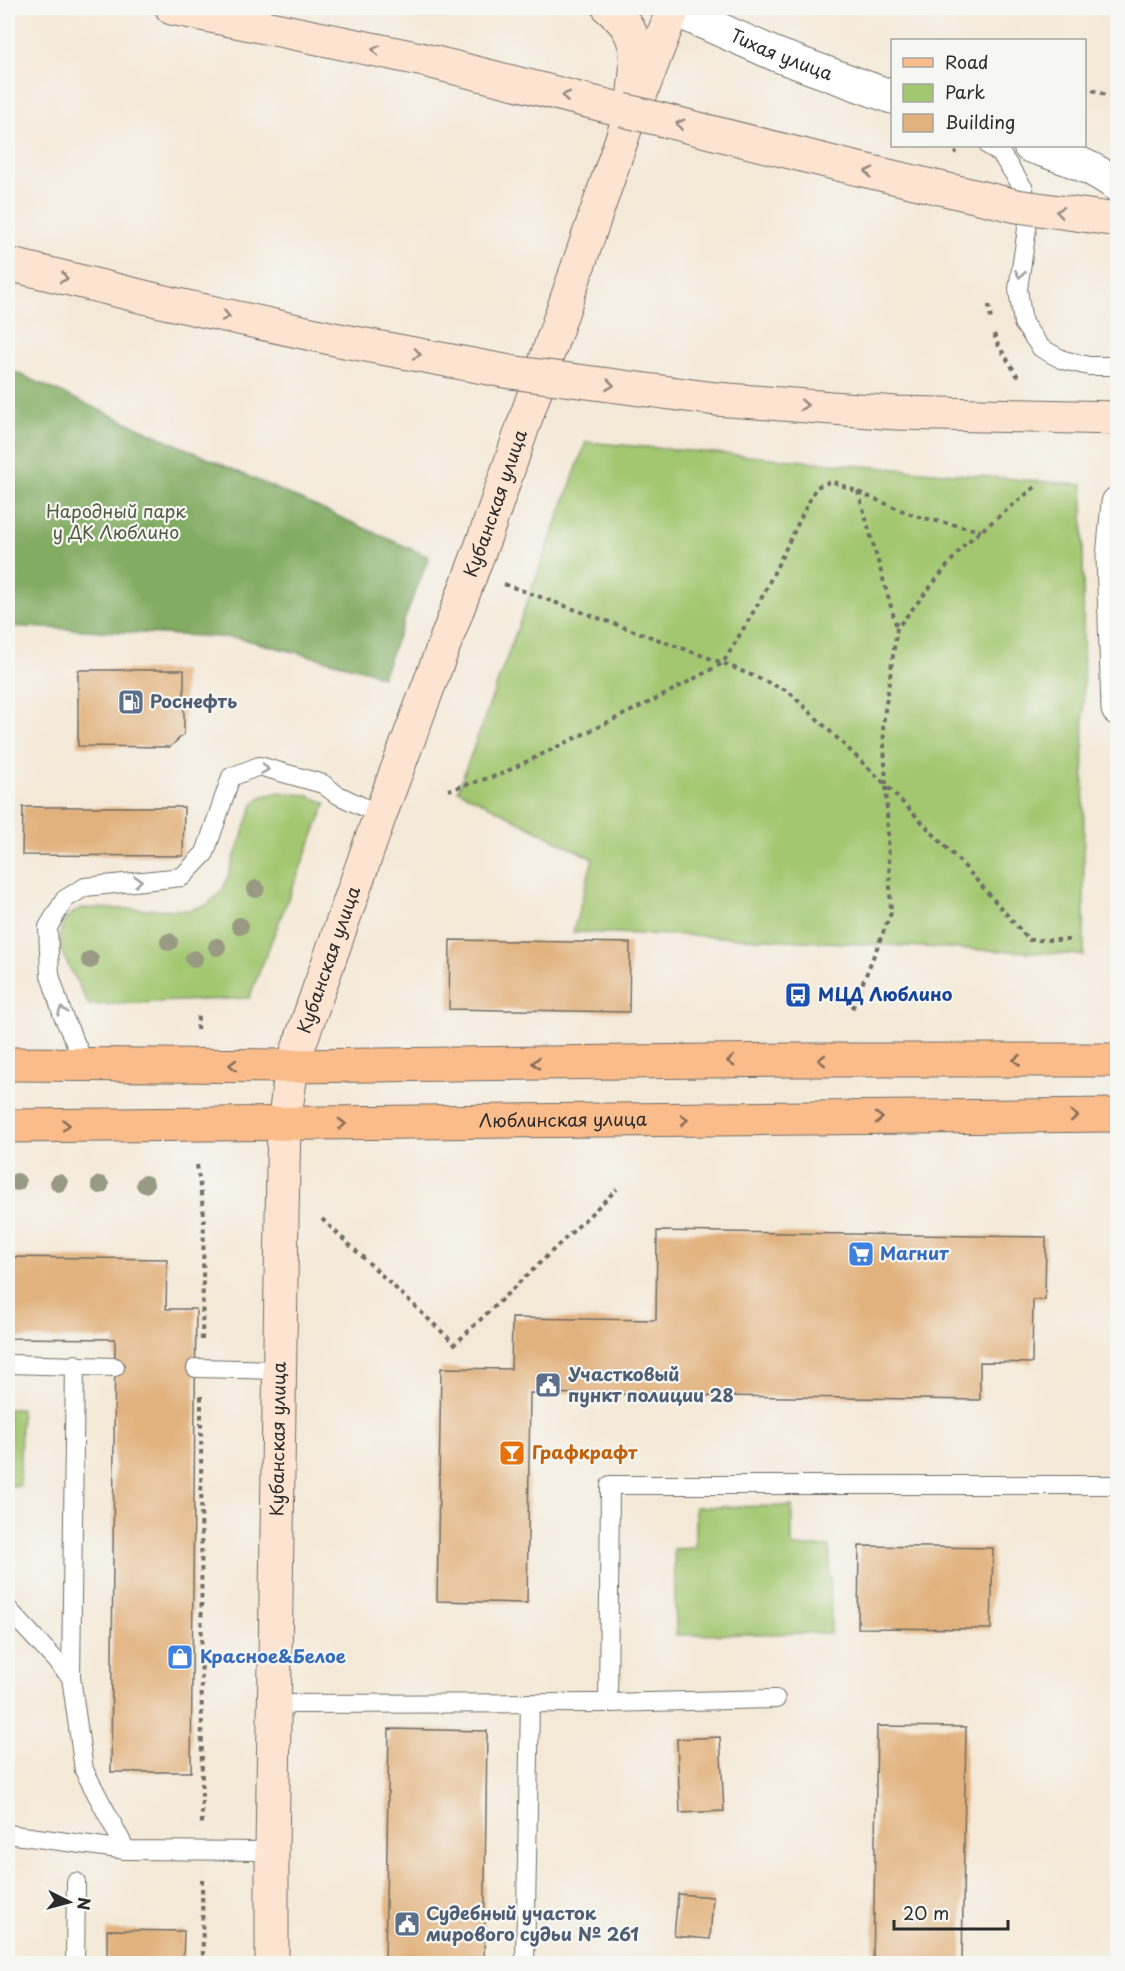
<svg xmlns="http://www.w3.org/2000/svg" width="1125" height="1971" viewBox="0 0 1125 1971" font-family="'Playpen Sans',sans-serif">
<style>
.green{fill:#a3c770;stroke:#67794e;stroke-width:1.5}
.forest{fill:#82ac62;stroke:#566c46;stroke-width:1.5}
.building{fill:#e2b27e}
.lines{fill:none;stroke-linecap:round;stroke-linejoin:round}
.lane-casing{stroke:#716e67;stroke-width:20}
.street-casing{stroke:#716e67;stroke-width:35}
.secondary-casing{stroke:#716e67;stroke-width:35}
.primary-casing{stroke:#716e67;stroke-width:35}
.path{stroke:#716e67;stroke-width:4;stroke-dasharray:4.5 4.5;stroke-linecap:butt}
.lane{stroke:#fff;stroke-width:18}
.street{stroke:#fff;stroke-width:33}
.secondary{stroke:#fde4d1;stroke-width:33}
.primary{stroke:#fabc8b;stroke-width:33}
.secondary-bridge-casing{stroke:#716e67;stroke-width:35;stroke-linecap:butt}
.secondary-bridge{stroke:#fde4d1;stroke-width:33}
.tree{fill:#999a84}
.oneway{stroke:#94887e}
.oneway2{stroke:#a0a0a0}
.oneway3{stroke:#886c56}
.labels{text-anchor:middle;stroke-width:4.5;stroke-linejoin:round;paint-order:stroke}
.street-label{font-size:18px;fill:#2b2b2b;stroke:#f6f6f2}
.park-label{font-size:18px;fill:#4f5a40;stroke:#f6f6f2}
.service-label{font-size:18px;font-weight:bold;fill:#4e5e75;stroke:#f6f6f2;text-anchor:start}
.transit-label{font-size:18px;font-weight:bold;fill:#164399;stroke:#f6f6f2;text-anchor:start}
.shop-label{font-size:18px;font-weight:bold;fill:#366cbe;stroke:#f6f6f2;text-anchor:start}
.food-label{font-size:18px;font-weight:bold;fill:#c56008;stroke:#f6f6f2;text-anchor:start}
</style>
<rect width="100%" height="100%" fill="#f6f6f2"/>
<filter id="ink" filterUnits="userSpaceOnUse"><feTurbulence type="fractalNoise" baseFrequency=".0167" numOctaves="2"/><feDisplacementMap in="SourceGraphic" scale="12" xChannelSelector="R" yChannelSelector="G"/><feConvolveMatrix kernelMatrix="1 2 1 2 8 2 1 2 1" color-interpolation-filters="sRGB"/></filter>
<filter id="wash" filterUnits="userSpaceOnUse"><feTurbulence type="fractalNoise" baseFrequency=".008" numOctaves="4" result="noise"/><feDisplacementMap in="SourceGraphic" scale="24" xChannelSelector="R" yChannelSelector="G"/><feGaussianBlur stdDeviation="1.35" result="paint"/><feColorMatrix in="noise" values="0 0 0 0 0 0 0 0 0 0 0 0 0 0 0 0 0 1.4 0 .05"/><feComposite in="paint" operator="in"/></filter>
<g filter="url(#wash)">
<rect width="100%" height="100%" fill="#f4e9d7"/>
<!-- green -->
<g class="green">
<path d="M586,442l497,43 1,470 -401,-20 -110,-3 20,-73 -135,-69z"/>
<path d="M279,792l27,3 20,8 -77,195 -160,7 -29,-56c-3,-19 4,-33 22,-41l106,2 19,-5 16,-15 30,-85 8,-8z"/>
<path d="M8,1409h13l-1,77 -12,-1z"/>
<path d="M792,1506v41h38l1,86 -155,2 -2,-86 21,-1v-41z"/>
</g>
<!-- forest -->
<path class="forest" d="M8,369l421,188 -47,120 -16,-7 -128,-32 -230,-12z"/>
<g id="blocks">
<!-- building -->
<g class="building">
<path d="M78,670h106v64l-14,13 -92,-1z"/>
<path d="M23,807h161l-1,49 -161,-1z"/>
<path d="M450,940l180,3 -1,69 -180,-3z"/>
<path d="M657,1231l389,6 -1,63h-12l-1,63 -52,-1v38l-450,-7 -3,210 -90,-2 4,-233 70,1 1,-51 144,2z"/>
<path d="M8,1257l159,2 -1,50h30l-5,463h-80l4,-433 -107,-1z"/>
<path d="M859,1546l134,2 -2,81 -133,-1z"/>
<path d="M877,1726l89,1 -4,237h-89z"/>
<path d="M389,1729l98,2 -3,233h-99z"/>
<path d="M720,1737l4,74 -44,2 -3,-74z"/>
<path d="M678,1894l35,3 -3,42 -36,-3z"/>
<path d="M107,1930l77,1 -1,33h-76z"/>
</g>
</g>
</g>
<g filter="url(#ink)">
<use href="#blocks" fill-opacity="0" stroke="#716e67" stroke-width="1.5"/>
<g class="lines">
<defs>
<g id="lane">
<path d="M989,146l12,8 23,35 4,33 -10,67 5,34 18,25 22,12 26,6h29"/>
<path d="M85,1064l-22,-48 -13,-41 -2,-48 17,-28 20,-12 97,-10 23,-24 26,-76 28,-11 64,18 13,10 44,21"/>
<path d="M8,1364l107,3"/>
<path d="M196,1368l83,2"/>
<path d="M8,1609l63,68 13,93 42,80"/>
<path d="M71,1677l4,-313"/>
<path d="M608,1703l2,-218h508"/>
<path d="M276,1704l332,-1 168,-4"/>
<path d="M8,1834l118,16 146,1"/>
<path d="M75,1964l1,-82"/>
<path d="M525,1964l5,-261"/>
</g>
<g id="street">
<path id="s1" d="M673,9l104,46 115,42"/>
<path d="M1030,146c30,10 62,19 88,40"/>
<path d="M1118,503l-5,55 5,151"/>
</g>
<g id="secondary">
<path d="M172,8l248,51 203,51"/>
<path d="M609,8c30,23 30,47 25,82"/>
<path d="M8,264l161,39"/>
<path id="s2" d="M272,1964v-113l10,-634 2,-93 8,-58 88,-251 107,-284 142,-413 10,-20 34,-89 -5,-1"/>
</g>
<g id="primary">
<path d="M8,1064l284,2 497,-6h329"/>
<path id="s3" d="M8,1126l1110,-11"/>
</g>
</defs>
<!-- lane casing -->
<use href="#lane" class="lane-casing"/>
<!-- street casing -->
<use href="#street" class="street-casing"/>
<!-- secondary casing -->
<use href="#secondary" class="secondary-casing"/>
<!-- primary casing -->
<use href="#primary" class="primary-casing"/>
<!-- path -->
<g class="path">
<path d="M1084,88l1,-1 33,13"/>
<path d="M948,146l9,7"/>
<path d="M989,305l2,16"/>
<path d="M994,334l3,9 23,37"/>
<path d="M1035,487l-70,57 -68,84 -14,96 3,61 80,83 63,72h44"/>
<path d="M858,491l39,137"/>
<path d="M504,584l219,79 65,28 98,94 5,128 -40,99"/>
<path d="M448,790l51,-15 163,-79 61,-33 38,-64 55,-112 16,-6 83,35 66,15"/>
<path d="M197,1030l1,-14"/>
<path d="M197,1165l7,50 -2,126"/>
<path d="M322,1219l133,125 162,-155"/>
<path d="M201,1396l1,428"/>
<path d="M202,1879l1,85"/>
</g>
<!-- lane -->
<use href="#lane" class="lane"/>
<!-- street -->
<use href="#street" class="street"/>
<!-- secondary -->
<use href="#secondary" class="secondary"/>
<!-- primary -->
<use href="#primary" class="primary"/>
<defs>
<g id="secondary-bridge">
<path d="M623,110l223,56 171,40 101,14"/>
<path d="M169,303l170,37 171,32 206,27 180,14 222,5"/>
</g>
</defs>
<!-- secondary-bridge casing -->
<use href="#secondary-bridge" class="secondary-bridge-casing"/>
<!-- secondary-bridge -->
<use href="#secondary-bridge" class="secondary-bridge"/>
</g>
<!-- trees -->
<g class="tree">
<circle cx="256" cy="889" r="9"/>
<circle cx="240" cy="926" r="9"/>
<circle cx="169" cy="942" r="9"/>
<circle cx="217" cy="947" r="9"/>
<circle cx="194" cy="959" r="9"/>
<circle cx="90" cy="960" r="9"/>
<circle cx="17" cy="1182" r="9"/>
<circle cx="59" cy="1183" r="9"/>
<circle cx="145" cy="1184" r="9"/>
<circle cx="100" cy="1185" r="9"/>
</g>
<!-- one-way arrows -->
<defs><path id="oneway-chevron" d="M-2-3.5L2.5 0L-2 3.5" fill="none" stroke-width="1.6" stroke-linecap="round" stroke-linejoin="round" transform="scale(1.5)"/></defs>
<g class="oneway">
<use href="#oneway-chevron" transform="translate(376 50) rotate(-168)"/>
<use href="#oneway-chevron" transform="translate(566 96) rotate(-166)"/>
<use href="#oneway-chevron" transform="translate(680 124) rotate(-166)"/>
<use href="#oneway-chevron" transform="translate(869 172) rotate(-167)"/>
<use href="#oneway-chevron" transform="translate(1060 212) rotate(-172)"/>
<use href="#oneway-chevron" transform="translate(64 278) rotate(14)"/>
<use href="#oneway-chevron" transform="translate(226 316) rotate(12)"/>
<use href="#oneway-chevron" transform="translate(417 354) rotate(11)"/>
<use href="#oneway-chevron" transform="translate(610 385) rotate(7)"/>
<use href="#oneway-chevron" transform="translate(804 405) rotate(4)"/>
</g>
<g class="oneway2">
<use href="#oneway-chevron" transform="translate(1020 274) rotate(100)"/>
<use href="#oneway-chevron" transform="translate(265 769) rotate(9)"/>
<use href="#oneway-chevron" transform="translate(138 881) rotate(-6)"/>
<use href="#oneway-chevron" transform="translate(62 1011) rotate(-109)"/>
</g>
<g class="oneway3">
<use href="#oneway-chevron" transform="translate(822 1060) rotate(-180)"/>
<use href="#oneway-chevron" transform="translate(1017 1060) rotate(-180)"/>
<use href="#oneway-chevron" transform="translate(731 1061) rotate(179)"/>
<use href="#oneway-chevron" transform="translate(536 1063) rotate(179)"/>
<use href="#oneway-chevron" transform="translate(233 1065) rotate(-179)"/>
<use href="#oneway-chevron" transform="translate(1074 1116) rotate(-1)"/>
<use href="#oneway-chevron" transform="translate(879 1118) rotate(-1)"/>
<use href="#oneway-chevron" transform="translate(684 1120) rotate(-1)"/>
<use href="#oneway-chevron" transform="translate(342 1124) rotate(-1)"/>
<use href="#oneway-chevron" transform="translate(66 1125) rotate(-1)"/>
</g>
</g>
<!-- icons -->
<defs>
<symbol id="fuel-square" viewBox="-11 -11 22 22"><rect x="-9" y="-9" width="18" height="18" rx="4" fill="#5c6f8a" stroke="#f6f6f2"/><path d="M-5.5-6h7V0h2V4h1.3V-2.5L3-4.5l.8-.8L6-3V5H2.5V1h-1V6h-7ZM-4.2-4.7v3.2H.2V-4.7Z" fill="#fff"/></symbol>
<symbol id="bus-square" viewBox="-11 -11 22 22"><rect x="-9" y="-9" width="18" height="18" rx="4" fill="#1a4fb4" stroke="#f6f6f2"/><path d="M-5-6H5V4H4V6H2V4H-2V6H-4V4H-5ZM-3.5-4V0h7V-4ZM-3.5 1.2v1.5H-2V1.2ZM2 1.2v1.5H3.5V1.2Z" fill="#fff"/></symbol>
<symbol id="supermarket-square" viewBox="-11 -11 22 22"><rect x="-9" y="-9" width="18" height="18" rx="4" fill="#3f7fe0" stroke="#f6f6f2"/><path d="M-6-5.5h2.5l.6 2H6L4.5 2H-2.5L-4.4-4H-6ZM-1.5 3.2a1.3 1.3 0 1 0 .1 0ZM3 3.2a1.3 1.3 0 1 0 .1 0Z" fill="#fff"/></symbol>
<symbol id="civic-square" viewBox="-11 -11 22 22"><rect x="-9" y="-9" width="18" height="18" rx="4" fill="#5c6f8a" stroke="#f6f6f2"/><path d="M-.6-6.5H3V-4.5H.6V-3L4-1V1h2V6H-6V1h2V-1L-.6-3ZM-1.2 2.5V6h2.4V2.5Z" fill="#fff"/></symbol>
<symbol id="bar-square" viewBox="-11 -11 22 22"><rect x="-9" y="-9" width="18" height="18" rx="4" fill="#e8710a" stroke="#f6f6f2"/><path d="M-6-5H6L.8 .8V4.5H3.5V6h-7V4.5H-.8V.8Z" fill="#fff"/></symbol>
<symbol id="shop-square" viewBox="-11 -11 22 22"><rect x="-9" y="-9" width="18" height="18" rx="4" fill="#3f7fe0" stroke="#f6f6f2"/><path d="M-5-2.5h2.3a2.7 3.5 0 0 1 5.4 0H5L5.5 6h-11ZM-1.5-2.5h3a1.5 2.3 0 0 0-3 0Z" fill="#fff"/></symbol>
</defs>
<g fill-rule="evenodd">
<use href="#fuel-square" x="116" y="687" width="30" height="30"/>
<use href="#bus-square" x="783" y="980" width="30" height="30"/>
<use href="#supermarket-square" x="846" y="1239" width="30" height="30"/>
<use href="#civic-square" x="533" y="1370" width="30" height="30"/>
<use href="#bar-square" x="497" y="1438" width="30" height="30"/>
<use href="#shop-square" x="165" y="1642" width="30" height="30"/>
<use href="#civic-square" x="392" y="1909" width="30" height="30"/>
</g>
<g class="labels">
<!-- street labels -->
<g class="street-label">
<text dy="6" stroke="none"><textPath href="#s1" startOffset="118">Тихая улица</textPath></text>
<text dy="6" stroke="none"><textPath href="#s2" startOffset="1497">Кубанская улица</textPath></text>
<text dy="6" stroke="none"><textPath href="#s2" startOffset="1011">Кубанская улица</textPath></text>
<text dy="6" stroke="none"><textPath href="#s3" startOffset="555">Люблинская улица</textPath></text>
<text dy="6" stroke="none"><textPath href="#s2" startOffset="525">Кубанская улица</textPath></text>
</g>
<!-- park labels -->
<g class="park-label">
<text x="116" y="518">Народный парк<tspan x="116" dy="21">у ДК Люблино</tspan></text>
</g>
<!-- service labels -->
<g class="service-label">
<text x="150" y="708">Роснефть</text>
<text x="568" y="1381">Участковый<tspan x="568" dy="21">пункт полиции 28</tspan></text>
<text x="426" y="1920">Судебный участок<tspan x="426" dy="21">мирового судьи № 261</tspan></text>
</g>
<!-- transit labels -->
<g class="transit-label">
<text x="818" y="1001">МЦД Люблино</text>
</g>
<!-- shop labels -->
<g class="shop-label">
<text x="880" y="1260">Магнит</text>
<text x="200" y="1663">Красное&amp;Белое</text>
</g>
<!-- food labels -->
<g class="food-label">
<text x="532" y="1459">Графкрафт</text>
</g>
</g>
<!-- margin -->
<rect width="1125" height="1971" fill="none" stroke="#f6f6f2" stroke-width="30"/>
<!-- legend -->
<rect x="891" y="39" width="195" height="108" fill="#f6f6f2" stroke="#a5a5a2" stroke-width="1.5"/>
<rect x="903" y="58" width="30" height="9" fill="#fabc8b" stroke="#a5a5a2" stroke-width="1.5"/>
<text x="945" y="69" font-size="18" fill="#2b2b2b">Road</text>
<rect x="903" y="84" width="30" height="18" fill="#a3c770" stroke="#a5a5a2" stroke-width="1.5"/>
<text x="945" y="99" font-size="18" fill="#2b2b2b">Park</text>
<rect x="903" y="114" width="30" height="18" fill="#e2b27e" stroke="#a5a5a2" stroke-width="1.5"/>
<text x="945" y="129" font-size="18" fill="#2b2b2b">Building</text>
<!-- north arrow -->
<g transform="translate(69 1902) rotate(96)" stroke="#f6f6f2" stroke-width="4.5" paint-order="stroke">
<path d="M0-4.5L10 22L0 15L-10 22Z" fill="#2b2b2b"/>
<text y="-9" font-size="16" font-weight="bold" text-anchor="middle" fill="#2b2b2b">N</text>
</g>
<!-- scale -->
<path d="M894 1920v9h114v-9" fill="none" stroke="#2b2b2b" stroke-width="3"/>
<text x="903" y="1920" font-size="18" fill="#2b2b2b" stroke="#f6f6f2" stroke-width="4.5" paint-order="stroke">20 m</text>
</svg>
